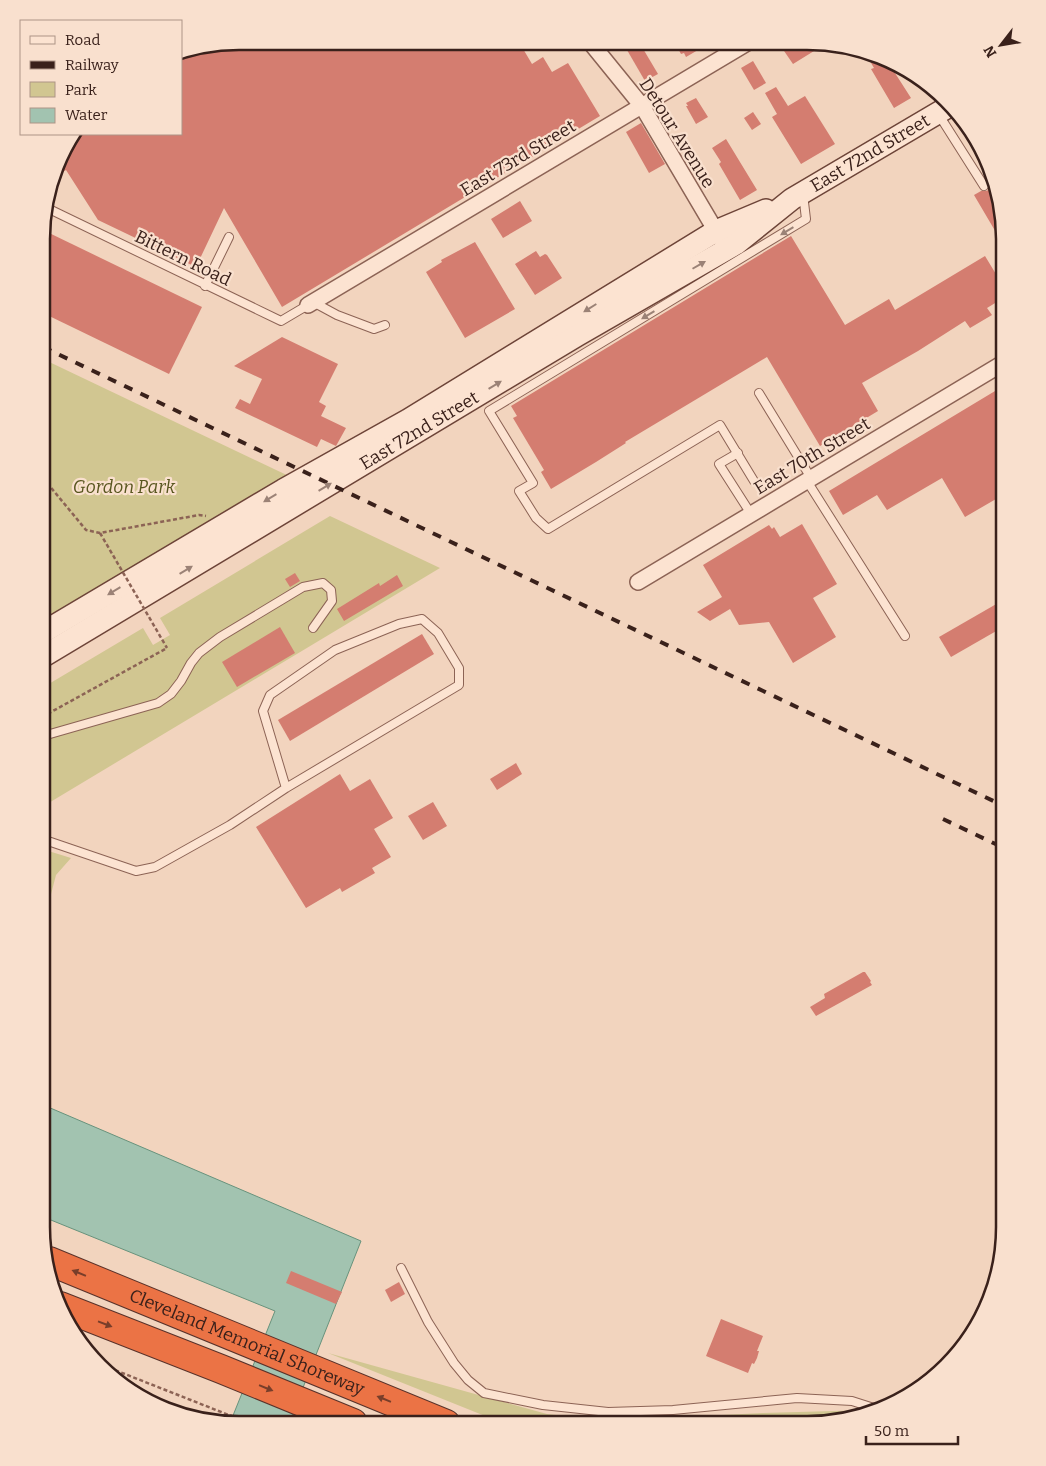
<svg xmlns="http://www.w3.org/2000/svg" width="1046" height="1466" viewBox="0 0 1046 1466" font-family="Bitter,serif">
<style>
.green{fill:#d1c691}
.water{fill:#a2c3b0;stroke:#68927c}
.building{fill:#d47d70}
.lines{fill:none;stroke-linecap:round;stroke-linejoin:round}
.lane-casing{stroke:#8c6355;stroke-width:10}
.street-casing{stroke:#8c6355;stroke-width:18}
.secondary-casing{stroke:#6d4438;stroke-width:24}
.highway-casing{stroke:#59322a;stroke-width:30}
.path{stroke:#8c6355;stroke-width:2.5;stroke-dasharray:4 2.5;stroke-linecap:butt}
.lane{stroke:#fce3d1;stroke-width:8}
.street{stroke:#fce3d1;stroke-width:15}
.secondary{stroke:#fce3d1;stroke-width:21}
.highway{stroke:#eb7345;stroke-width:28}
.rail{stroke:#3a211b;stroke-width:4;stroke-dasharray:9 9;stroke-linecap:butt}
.path-bridge{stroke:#8c6355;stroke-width:2.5;stroke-dasharray:4 2.5;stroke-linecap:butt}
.oneway{fill:#9b8276}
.oneway2{fill:#783e2a}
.labels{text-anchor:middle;stroke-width:4.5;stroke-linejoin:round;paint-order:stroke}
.street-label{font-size:18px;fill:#3a211b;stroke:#f9e0ce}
.park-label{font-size:18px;font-style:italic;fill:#58561f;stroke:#f9e0ce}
.rim{fill:none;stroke:#3a211b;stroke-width:2.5}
</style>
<rect width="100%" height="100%" fill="#f2d4be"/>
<!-- green -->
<g class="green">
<path d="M43,359l250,119 -251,151z"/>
<path d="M330,516l110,52 -398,239v-119l101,-60 10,17 17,-10 -10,-17z"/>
<path d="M42,849l29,9 -15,17 -14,54z"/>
<path d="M328,1353l219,61 37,4h75l104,-5 106,-3 -62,15 -302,-1z"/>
</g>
<!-- water -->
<path class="water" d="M41,1104l320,137 -72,182h-59l45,-112 -234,-95z"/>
<!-- building -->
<g class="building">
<path d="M239,41l280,1 13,22 11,-7 9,15 16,-9 32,53 -318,191 -58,-99 -28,59 -98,-47 -32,-50 -10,6 12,-36 5,-6h108v-83z"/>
<path d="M639,42l19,32 -13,7 -18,-31z"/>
<path d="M675,43h35l-24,14 -2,-4 -3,1z"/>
<path d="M782,43h45l-34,21 -11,-16 2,-1z"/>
<path d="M864,51l22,8 25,39 -17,10 -23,-39 3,-1z"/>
<path d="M753,61l13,22 -12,7 -13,-22z"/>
<path d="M776,87l12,19 17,-10 30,48 -34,20 -29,-47 5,-3 -12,-21z"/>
<path d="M696,98l12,19 -12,7 -10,-18h2l-2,-3z"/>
<path d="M753,112l8,12 -9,6 -8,-12z"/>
<path d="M641,123l24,41 -16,9 -23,-41z"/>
<path d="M726,139l31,51 -17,10 -21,-36 2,-2 -9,-14z"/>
<path d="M992,184l13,55 -1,7 -30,-51 7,-4h6z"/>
<path d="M520,201l12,20 -29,17 -12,-19z"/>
<path d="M43,230l159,77 -33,67 -126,-61z"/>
<path d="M791,236l54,89 44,-26 6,11 90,-54 20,33v8l-18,11 5,7 -22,13 -5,-7 -47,30 -56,32 16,28 -58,35 -53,-89 -142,85 1,1 -30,19 -45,27 -10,-17 3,-2 -31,-52 4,-2 -6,-10z"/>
<path d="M475,242l40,67 -50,29 -39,-66 16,-10 -1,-2z"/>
<path d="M536,251l4,6 5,-3 2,1 15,23 -27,17 -20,-31z"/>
<path d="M282,337l56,27 -19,38 7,4 -5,10 25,12 -10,18 -15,-7 -4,8 -82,-39 5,-9 10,5 12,-25 -28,-13z"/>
<path d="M1005,385v129l-9,-15 -31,18 -23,-39 -55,32 -10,-15 -34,20 -14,-24z"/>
<path d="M802,524l35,60 -24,14 23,39 -43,26 -24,-41 -30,3 -9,-16 -20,12 -13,-9 25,-15 -19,-32 66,-40 3,4 2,-2 6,10z"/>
<path d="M295,573l5,8 -10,6 -5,-8z"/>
<path d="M397,575l6,11 -59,35 -7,-12 42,-26 1,3z"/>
<path d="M1005,599v27l-54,31 -12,-20z"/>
<path d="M280,627l15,26 -58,34 -15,-25z"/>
<path d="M422,634l12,20 -144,87 -12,-21z"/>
<path d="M516,763l6,11 -25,16 -7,-11z"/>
<path d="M340,774l10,17 20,-12 23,39 -19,11 17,28 -19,11 3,5 -33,19 -2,-4 -34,20 -50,-81z"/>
<path d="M433,802l14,24 -24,14 -15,-24z"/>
<path d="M863,972h2l6,9 -1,1 2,3 -56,31 -6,-9 15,-9 -1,-4z"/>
<path d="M291,1271l51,21 -6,12 -50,-21z"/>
<path d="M399,1282l6,12 -14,8 -6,-12z"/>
<path d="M721,1319l42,17 -6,15h2l-2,7 -3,6 -2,-1 -4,10 -42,-17z"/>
</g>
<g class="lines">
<defs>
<g id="lane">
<path d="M939,115l45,71"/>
<path d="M45,207l236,114 27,-16"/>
<path d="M205,286l24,-49"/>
<path d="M313,302l24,13 37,14 11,-4"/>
<path d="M759,393l52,85"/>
<path d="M738,453l-19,11 32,50"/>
<path d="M754,481l-34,-56 -172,104 -12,-11 -17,-27 14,-8 -44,-72 317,-192 -3,-25"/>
<path d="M807,481l98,155"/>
<path d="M42,734h8l108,-31 13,-9 10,-13 10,-18 8,-10 21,-16 83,-50 20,-4 8,7 1,11 -19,27"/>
<path d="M42,839l94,32 19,-4 75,-42 56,-37 173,-103v-17l-21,-35 -16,-14 -23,5 -64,26 -65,45 -7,16 23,77"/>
<path d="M401,1268l27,54 26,41 14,17 16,13 59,12 65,7 65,-2 124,-12 55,3 25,8"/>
</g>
<g id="street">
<path d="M590,42l52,64 78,132"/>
<path d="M308,305l439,-262"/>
<path d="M638,582l367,-220"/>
</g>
<g id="secondary">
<path d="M42,633l241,-143 125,-70 308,-189 50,-21"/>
<path id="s1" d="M42,657l536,-322 158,-91 56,-45 156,-92"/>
</g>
<g id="highway">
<path id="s2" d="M49,1261l397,163"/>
<path d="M60,1306l161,63 132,54"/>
</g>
</defs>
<!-- lane casing -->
<use href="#lane" class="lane-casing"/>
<!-- street casing -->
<use href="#street" class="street-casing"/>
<!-- secondary casing -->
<use href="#secondary" class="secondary-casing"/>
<!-- highway casing -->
<use href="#highway" class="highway-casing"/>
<!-- path -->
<g class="path">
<path d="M43,478l43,52 14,3 99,-18 7,1"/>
<path d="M42,717l125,-69"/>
<path d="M97,1363l152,60"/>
</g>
<!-- lane -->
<use href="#lane" class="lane"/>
<!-- street -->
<use href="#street" class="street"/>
<!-- secondary -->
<use href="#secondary" class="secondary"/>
<!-- highway -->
<use href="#highway" class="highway"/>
<!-- rail -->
<g class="rail">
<path d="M43,347l961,459"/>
<path d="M943,819l61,29"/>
</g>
<!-- path-bridge -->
<path class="path-bridge" d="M100,533l67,115"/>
</g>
<!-- one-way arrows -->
<defs><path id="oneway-solid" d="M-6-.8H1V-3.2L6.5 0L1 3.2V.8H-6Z" transform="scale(1.25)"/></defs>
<g class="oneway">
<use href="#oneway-solid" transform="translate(787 231) rotate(149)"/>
<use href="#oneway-solid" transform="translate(699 265) rotate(-30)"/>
<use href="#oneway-solid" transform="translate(590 308) rotate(148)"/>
<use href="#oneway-solid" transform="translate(648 315) rotate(149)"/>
<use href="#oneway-solid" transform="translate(495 385) rotate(-31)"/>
<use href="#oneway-solid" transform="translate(325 487) rotate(-31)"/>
<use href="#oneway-solid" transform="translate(270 498) rotate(149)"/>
<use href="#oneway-solid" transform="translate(186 570) rotate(-31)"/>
<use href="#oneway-solid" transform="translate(114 591) rotate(149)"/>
</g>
<g class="oneway2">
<use href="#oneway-solid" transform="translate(79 1273) rotate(-158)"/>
<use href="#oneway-solid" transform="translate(105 1324) rotate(21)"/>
<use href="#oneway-solid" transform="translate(266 1388) rotate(22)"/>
<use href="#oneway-solid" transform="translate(384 1399) rotate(-158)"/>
</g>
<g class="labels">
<!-- street labels -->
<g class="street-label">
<text transform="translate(677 133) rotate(58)" y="6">Detour Avenue</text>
<text dy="6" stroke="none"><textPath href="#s1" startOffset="970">East 72nd Street</textPath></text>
<text transform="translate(518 158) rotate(-31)" y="6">East 73rd Street</text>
<text transform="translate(183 258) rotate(26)" y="6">Bittern Road</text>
<text dy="6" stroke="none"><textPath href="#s1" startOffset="440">East 72nd Street</textPath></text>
<text transform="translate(812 456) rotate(-31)" y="6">East 70th Street</text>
<text dy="6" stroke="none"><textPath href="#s2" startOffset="214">Cleveland Memorial Shoreway</textPath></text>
</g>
<!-- park labels -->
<g class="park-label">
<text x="124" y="493">Gordon Park</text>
</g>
</g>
<!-- crop -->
<path d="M0 0H1046V1466H0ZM239 50H807A189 189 0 0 1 996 239V1227A189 189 0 0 1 807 1416H239A189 189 0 0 1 50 1227V239A189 189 0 0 1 239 50Z" fill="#f9e0ce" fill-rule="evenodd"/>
<path class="rim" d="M239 50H807A189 189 0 0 1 996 239V1227A189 189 0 0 1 807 1416H239A189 189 0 0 1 50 1227V239A189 189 0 0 1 239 50Z"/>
<!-- legend -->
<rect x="20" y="20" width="162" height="115" fill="#f9e0ce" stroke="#ad9486"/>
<rect x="30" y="36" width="25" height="8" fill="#fce3d1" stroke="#ad9486"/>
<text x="65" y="45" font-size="15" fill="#3a211b">Road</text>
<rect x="30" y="61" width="25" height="8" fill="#3a211b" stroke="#ad9486"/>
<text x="65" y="70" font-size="15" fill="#3a211b">Railway</text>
<rect x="30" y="82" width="25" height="15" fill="#d1c691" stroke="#ad9486"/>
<text x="65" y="95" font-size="15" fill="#3a211b">Park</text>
<rect x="30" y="108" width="25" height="15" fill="#a2c3b0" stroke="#ad9486"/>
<text x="65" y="120" font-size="15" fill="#3a211b">Water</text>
<!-- north arrow -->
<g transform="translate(1001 45) rotate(239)" stroke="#f9e0ce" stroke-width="4" paint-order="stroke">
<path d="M0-4L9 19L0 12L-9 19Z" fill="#3a211b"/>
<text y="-8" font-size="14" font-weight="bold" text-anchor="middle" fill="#3a211b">N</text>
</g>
<!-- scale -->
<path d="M866 1436v8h92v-8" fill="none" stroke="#3a211b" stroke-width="2.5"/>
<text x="874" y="1436" font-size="15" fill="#3a211b" stroke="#f9e0ce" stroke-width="4" paint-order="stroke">50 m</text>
</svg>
